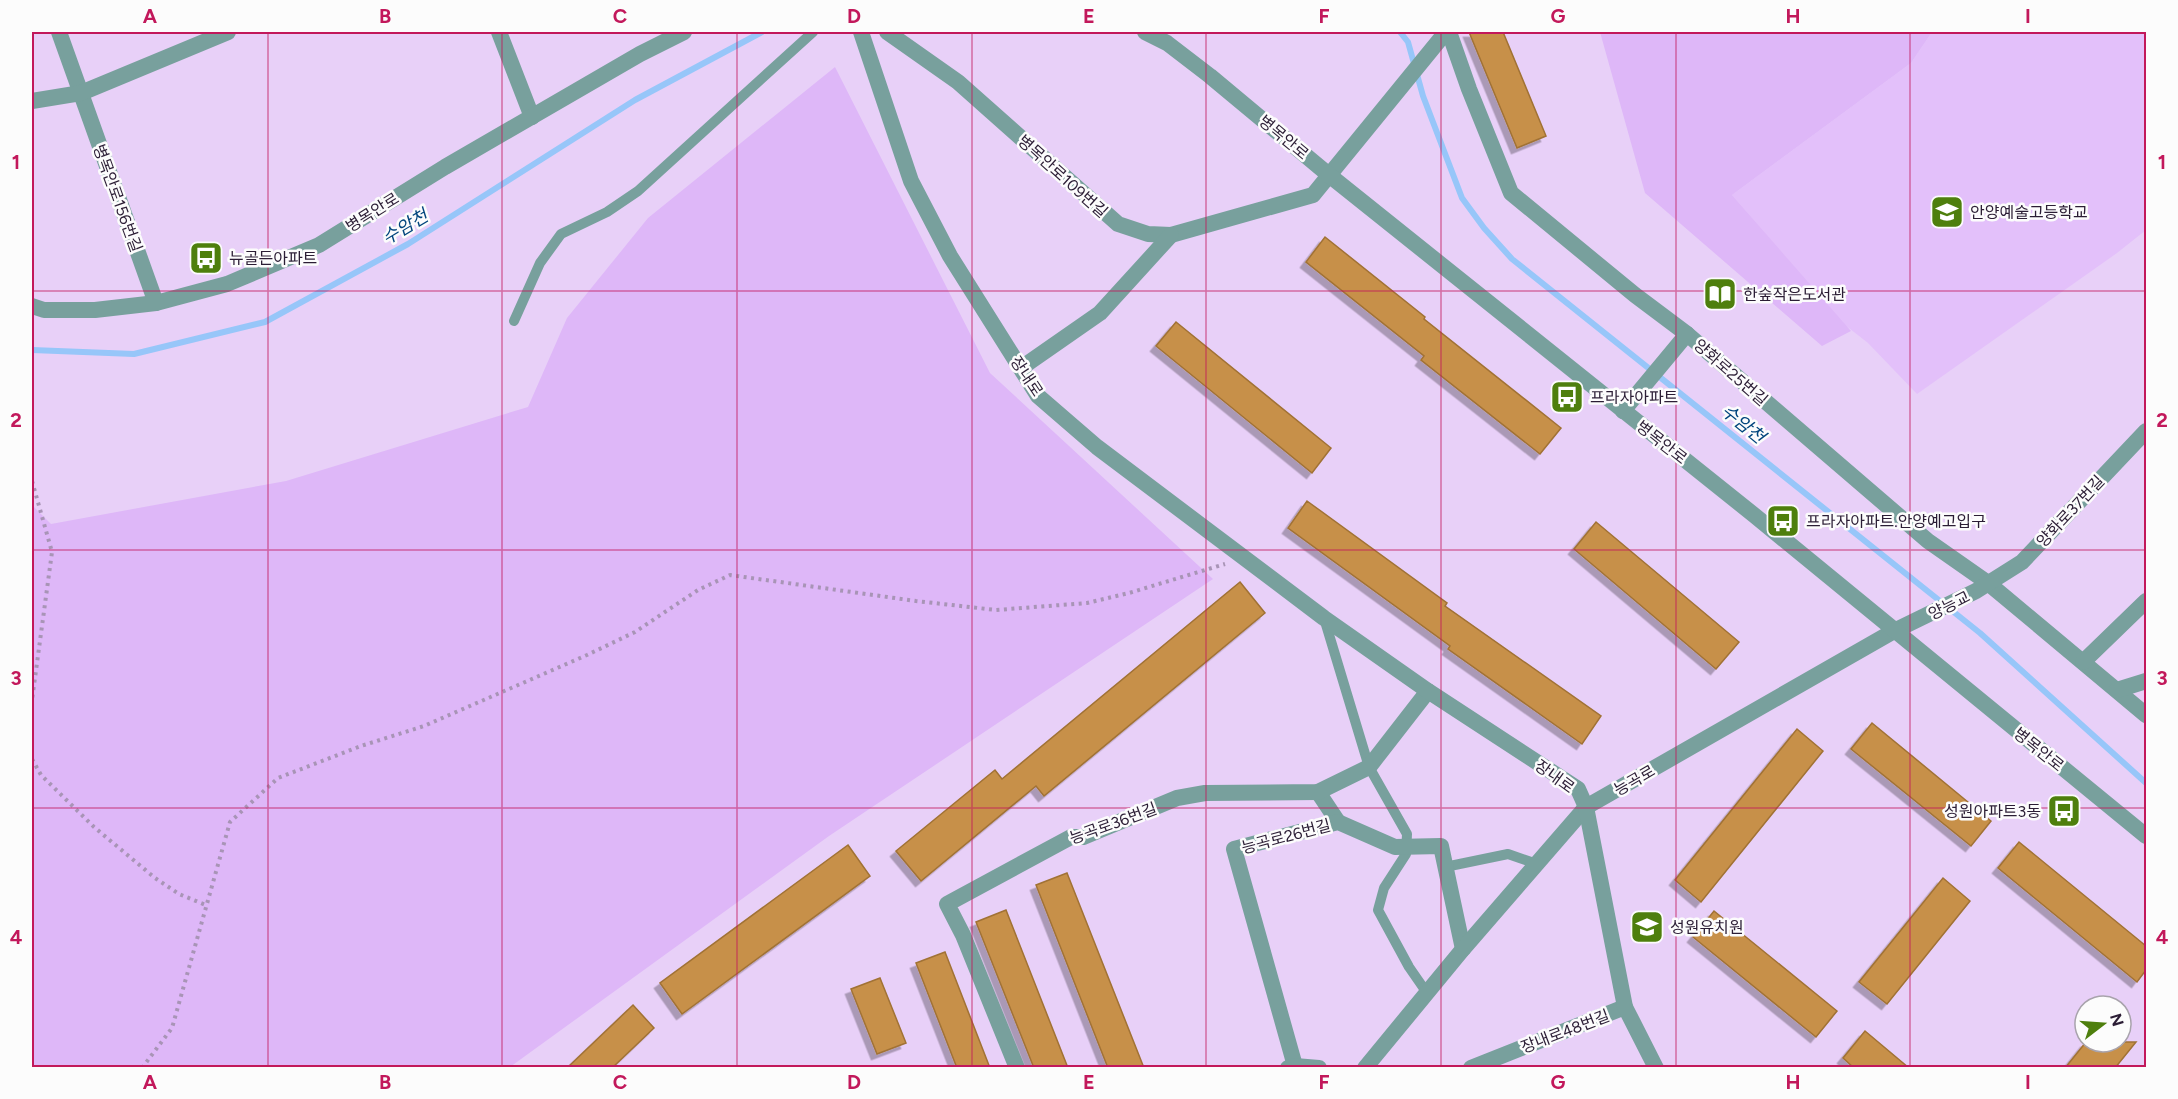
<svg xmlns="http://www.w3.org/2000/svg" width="2178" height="1099" viewBox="0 0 2178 1099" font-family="Figtree,'Noto Sans KR',sans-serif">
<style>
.built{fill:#e3c0fa}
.green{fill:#deb7f8}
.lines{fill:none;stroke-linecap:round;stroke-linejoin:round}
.stream{stroke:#97c6f9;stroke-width:6}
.building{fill:#c79048;stroke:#a17235;stroke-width:1.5;filter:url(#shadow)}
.path{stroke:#a894b6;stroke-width:4;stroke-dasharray:3 4.5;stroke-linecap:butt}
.service{stroke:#78a09d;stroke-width:10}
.minor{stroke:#78a09d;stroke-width:16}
.tertiary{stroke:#78a09d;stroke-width:16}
.grid{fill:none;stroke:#c2185b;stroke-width:1.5;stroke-opacity:0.55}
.labels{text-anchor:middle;stroke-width:5;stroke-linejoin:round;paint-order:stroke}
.street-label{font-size:16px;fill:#2b1d35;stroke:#fcfcfc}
.poi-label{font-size:16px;fill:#2b1d35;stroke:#fcfcfc;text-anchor:start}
.water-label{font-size:18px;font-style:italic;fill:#02457d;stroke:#fcfcfc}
.neatline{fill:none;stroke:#c2185b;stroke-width:2}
.grid-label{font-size:20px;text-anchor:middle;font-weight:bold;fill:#c2185b}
</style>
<defs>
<filter id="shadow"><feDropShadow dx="-5.5" dy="5.5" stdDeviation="0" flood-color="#0004"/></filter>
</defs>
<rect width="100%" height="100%" fill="#e8d0f8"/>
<!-- built -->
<path class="built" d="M1932,32h214v198l-29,23 -200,141 -49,-51 -23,-18 -113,-130 179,-132z"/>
<!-- green -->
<g class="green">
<path d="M1600,32h332l-21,31 -179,132 119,136 -29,15 -177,-153z"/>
<path d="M835,67l155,306 223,206 -384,257 -319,231h-478v-562l19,19 235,-43 242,-74 39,-89 81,-100z"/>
</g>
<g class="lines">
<!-- stream -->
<g class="stream">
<path d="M1400,32l8,10 15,54 39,102 22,30 28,31 468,374 166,150"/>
<path d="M32,350l102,4 131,-32 143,-78 227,-144 127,-68"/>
</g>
</g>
<!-- building -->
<g class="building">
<path d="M1469,32h34l43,104 -29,12z"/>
<path d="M1325,237l100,80 -1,2 137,109 -21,26 -119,-94 3,-4 -118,-94z"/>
<path d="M1176,322l155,126 -19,25 -156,-127z"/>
<path d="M1307,501l140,102 -2,3 156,110 -19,28 -134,-95 2,-3 -162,-118z"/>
<path d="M1596,522l143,120 -23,27 -142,-120z"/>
<path d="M1240,582l25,31 -221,183 -8,-10 -115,95 -25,-30 99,-81 7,9z"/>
<path d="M1872,723l119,98 -20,25 -120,-97z"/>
<path d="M1797,729l26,22 -122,151 -26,-22z"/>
<path d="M2019,842l127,104v24l-9,12 -139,-114z"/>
<path d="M848,845l22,31 -188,138 -22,-31z"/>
<path d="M1067,873l77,195h-36l-72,-183z"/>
<path d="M1943,878l27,23 -83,103 -28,-22z"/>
<path d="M1006,910l62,158h-34l-58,-146z"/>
<path d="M1714,911l123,100 -21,26 -123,-100z"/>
<path d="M945,952l45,116h-33l-41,-105z"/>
<path d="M880,978l26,65 -29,11 -26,-65z"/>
<path d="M633,1005l21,23 -42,40h-45z"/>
<path d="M1865,1031l44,37h-55l-11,-10z"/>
<path d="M2086,1042h50l-21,26h-50z"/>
</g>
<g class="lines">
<!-- path -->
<g class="path">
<path d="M32,481l20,71 -20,148"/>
<path d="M32,759l9,16 53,52 61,51 24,16 29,12"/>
<path d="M142,1068l30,-40 58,-206 48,-44 83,-32 63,-20 163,-71 48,-23 63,-42 32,-15 186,26 80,9 91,-7 42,-10 96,-29"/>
</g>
<!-- service -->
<g class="service">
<path d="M514,321l26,-58 21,-29 46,-22 31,-21 175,-159"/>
<path d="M1324,618l45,149 38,67 -1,20 -22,34 -6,22 31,57 18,26"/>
<path d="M1445,867l63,-13 29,10"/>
</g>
<!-- minor -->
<g class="minor">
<path d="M59,32l97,271"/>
<path d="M499,32l33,85"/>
<path d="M887,32l71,50 160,142 30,10 23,1 142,-40 133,-163"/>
<path d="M1449,32l20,57 42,104 124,102 52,39 241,207 60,42 158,132"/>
<path d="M32,101l49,-8 147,-61"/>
<path d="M1021,368l79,-55 71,-78"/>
<path d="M1623,411l64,-77"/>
<path d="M2083,662l63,-61"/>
<path d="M2117,690l29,-9"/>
<path d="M1318,792l20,30"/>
<path d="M1295,1066l-61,-217 104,-27 57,25 46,-1 22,103"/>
<path d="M1017,1068l-54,-133 -16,-31 124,-67h12l94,-39 28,-5 113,-1 51,-25 59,-76"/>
<path d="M1288,1068l7,-2 24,2"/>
<path d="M1365,1068l98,-119 123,-142 308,-176 82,-40 46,-29 124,-131"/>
<path d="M1471,1068l154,-61"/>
</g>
<!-- tertiary -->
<g class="tertiary">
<path d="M861,32l50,149 39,75 88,140 59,51 227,171 104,73 150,98 8,18 39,200 31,61"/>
<path d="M1145,32l22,11 43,33 119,99 425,340 392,321"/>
<path d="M32,306l12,4h51l61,-7 71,-19 92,-39 126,-78 195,-113 44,-22"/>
</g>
</g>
<!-- grid -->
<path class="grid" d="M268,32v1036M502,32v1036M737,32v1036M972,32v1036M1206,32v1036M1441,32v1036M1676,32v1036M1910,32v1036M32,291h2114M32,550h2114M32,808h2114"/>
<!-- icons -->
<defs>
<symbol id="school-square" viewBox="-11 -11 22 22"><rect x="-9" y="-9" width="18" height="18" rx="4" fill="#4e7f0d" stroke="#fcfcfc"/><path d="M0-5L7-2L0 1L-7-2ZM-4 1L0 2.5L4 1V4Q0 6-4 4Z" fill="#fff"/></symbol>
<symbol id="bus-square" viewBox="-11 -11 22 22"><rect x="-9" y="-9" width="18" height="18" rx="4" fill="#4e7f0d" stroke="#fcfcfc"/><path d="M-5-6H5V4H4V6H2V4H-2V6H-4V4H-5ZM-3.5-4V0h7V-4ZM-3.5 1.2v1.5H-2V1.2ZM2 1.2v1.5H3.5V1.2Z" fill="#fff"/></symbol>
<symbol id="library-square" viewBox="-11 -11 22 22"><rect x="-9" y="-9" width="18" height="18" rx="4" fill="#4e7f0d" stroke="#fcfcfc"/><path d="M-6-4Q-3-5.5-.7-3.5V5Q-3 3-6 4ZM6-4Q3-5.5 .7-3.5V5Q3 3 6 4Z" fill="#fff"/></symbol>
</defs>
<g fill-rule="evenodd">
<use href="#school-square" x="1928" y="193" width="38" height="38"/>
<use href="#bus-square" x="187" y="239" width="38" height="38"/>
<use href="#library-square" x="1701" y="275" width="38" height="38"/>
<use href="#bus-square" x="1548" y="378" width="38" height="38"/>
<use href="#bus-square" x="1764" y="502" width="38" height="38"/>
<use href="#bus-square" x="2045" y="792" width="38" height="38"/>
<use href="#school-square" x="1628" y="908" width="38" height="38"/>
</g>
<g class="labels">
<!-- street labels -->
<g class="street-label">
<text transform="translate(1284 137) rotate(40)" y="6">병목안로</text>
<text transform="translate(1063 176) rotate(42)" y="6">병목안로109번길</text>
<text transform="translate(118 198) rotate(70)" y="6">병목안로156번길</text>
<text transform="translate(372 212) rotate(-32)" y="6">병목안로</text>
<text transform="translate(1731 372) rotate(41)" y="6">양화로25번길</text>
<text transform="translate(1027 376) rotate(56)" y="6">장내로</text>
<text transform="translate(1662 442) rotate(38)" y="6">병목안로</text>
<text transform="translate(2070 511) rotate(-47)" y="6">양화로37번길</text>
<text transform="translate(1949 605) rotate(-27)" y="6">양능교</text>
<text transform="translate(2039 749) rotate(39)" y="6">병목안로</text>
<text transform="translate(1555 776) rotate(36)" y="6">장내로</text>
<text transform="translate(1634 780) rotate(-30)" y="6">능곡로</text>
<text transform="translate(1113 823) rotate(-20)" y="6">능곡로36번길</text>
<text transform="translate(1286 836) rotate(-15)" y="6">능곡로26번길</text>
<text transform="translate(1565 1031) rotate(-21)" y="6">장내로48번길</text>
</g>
<!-- poi labels -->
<g class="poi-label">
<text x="1970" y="218">안양예술고등학교</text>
<text x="229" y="264">뉴골든아파트</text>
<text x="1743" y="300">한숲작은도서관</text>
<text x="1590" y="403">프라자아파트</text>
<text x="1806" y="527">프라자아파트.안양예고입구</text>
<text x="2041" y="817" text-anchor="end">성원아파트3동</text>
<text x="1670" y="933">성원유치원</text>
</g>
<!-- water labels -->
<g class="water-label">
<text transform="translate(405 227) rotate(-31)" y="6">수암천</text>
<text transform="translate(1743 424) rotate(39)" y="6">수암천</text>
</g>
</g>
<!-- border -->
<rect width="2178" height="1099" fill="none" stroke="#fcfcfc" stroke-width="66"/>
<!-- north arrow -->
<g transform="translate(2103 1024) rotate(73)"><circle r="28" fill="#fcfcfc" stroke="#a8a3ac" stroke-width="1.5"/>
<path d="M0-4.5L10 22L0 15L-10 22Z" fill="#4e7f0d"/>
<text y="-9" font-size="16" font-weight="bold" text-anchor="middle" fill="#2b1d35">N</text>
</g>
<rect x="33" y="33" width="2112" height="1033" class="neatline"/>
<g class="grid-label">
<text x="150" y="23">A</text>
<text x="385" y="23">B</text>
<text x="620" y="23">C</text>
<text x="854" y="23">D</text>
<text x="1089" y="23">E</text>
<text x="1324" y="23">F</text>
<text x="1558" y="23">G</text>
<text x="1793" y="23">H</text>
<text x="2028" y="23">I</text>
<text x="16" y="169">1</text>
<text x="2162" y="169">1</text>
<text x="16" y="427">2</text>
<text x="2162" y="427">2</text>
<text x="16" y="685">3</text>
<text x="2162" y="685">3</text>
<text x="16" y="944">4</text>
<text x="2162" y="944">4</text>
<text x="150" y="1089">A</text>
<text x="385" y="1089">B</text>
<text x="620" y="1089">C</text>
<text x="854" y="1089">D</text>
<text x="1089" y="1089">E</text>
<text x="1324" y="1089">F</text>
<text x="1558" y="1089">G</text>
<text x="1793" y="1089">H</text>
<text x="2028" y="1089">I</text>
</g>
</svg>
